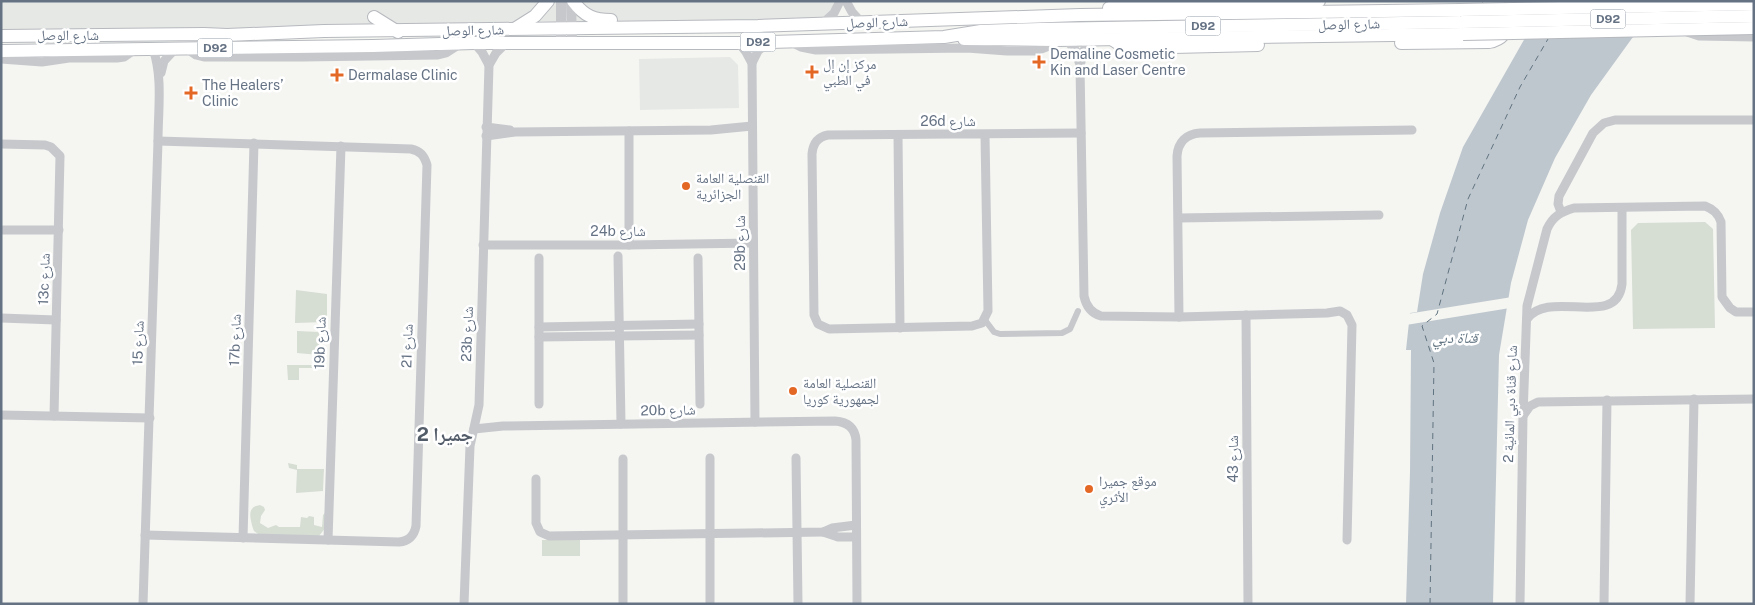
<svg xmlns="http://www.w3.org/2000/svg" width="1755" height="605" viewBox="0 0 1755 605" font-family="'Public Sans','Noto Naskh Arabic',sans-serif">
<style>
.built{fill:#e6e8e6}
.green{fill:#d6ddd3}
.water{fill:#bfc7ce}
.pier{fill:#f5f6f2}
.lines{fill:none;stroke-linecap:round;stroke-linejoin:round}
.ferry{stroke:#607380;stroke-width:1;stroke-dasharray:6 5;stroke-linecap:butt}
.primary-casing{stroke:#b6b9be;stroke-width:14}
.pedestrian{stroke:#c6c8cc;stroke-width:6}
.minor{stroke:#c6c8cc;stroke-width:9}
.tertiary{stroke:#c6c8cc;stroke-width:10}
.primary{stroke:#fff;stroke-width:12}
.primary-bridge-casing{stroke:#b6b9be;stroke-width:14;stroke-linecap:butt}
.primary-bridge{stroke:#fff;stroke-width:12}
.poi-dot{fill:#e46825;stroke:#fff;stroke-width:2}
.labels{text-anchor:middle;stroke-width:5;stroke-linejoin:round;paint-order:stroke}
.shield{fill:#fff;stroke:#939ca9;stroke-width:1}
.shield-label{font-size:12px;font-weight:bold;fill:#657284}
.street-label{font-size:14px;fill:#657284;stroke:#fff}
.poi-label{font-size:14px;fill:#657284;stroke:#fff;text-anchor:start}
.water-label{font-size:15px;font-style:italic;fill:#607380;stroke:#fff}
.district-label{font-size:19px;font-weight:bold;fill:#535c69;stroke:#fff}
</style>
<rect width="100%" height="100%" fill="#f5f6f2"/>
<!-- built -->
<g class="built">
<path d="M1,1h833l-2,14 -5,10 -223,-1 -71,-3 -21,9 -511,6z"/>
<path d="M730,57l8,8 1,43 -99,2 -1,-51z"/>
</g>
<!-- green -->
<g class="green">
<path d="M1705,222l8,7 2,99 -82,1 -2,-99 7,-7z"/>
<path d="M296,290l31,4v28l-32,1z"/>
<path d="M297,331l22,1v23l-22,-2z"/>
<path d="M287,365h31l-2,3h-17v12h-11z"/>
<path d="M288,463l9,2v4h27l-1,22 -27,2 1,-23 -8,-2z"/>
<path d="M260,505l4,2 1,3 -4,6 -1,7 8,5 8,-3 3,2h21l1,-10 6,1 2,-2 5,1v8l8,2 1,-12 2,-2 1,14 -7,9h-58l-7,-5c-2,-5 -6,-18 -2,-22 2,-3 5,-3 8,-4z"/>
<rect x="542" y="540" width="38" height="16"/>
</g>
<!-- water -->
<path class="water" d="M1546,1h113l-68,94 -36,63 -27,62 -17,63 -12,72 -6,249h-87l4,-132 1,-122h-5l4,-37 7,-1 6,-38 17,-61 23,-66z"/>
<!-- pier -->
<path class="pier" d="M1512,297l-2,11 -104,17 1,-11z"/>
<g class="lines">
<!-- ferry -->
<path class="ferry" d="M1430,604l4,-241 -12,-37 15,-12 31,-115 52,-112 28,-48"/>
<defs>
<g id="primary">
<path d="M573,1c11,15 21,19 38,19"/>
<path d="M1109,8l108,-5 102,-2"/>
<path d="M374,17l24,15"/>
<path d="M516,28l19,-12 13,-15"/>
<path d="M1,36l203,-2 23,1 97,-4 434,-5 322,-11 380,-5"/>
<path d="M964,39l92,1 407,-6"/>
<path d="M1113,40l9,6 9,2 127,-3"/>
<path d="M1401,43l88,-1c26,-5 25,-34 0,-41"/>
<path d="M1,51l372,-5 101,-3h265l205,-6 37,-6 60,-2 421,-7"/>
</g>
</defs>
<!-- primary casing -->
<use href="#primary" class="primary-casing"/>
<!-- pedestrian -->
<path class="pedestrian" d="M985,320l9,12 6,2 62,-1 8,-4 8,-18"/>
<!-- minor -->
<g class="minor">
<path d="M846,1l6,11 10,11"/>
<path d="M822,24l12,-11 6,-12"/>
<path d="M1687,32l12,4 55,1"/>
<path d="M1066,39l10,12 3,11"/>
<path d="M1094,39l-10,11 -4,16 4,230c2,10 7,17 17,20l78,1 148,-4 13,-2 7,4 5,10 -5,215"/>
<path d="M791,42l10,5 15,3 151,-2 40,3h29l13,-5 7,-6"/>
<path d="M474,43l8,9 7,13"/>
<path d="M739,43l7,9 6,11 3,359"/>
<path d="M186,48l10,7 8,2h99l135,-2 8,-2 14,-9"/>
<path d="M1,59l41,3 27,-4h48l7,-1 10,-7"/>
<path d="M752,63l6,-12 10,-9"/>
<path d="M161,73l3,-12 12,-13"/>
<path d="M486,127l24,3"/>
<path d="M898,135l2,193"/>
<path d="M985,135l3,176 -6,12 -10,3 -143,3 -11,-5 -4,-9 -2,-161c1,-10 5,-17 16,-19l253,-2"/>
<path d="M486,136l29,-4 196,-2 41,-4"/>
<path d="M1,144l44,1 6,2 9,9 -6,260"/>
<path d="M1561,212l-3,-8 1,-8 34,-63 11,-10 11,-3h139"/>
<path d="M1179,218l200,-3"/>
<path d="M1,230h58"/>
<path d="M483,245h146l124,-2"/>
<path d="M629,245v-114"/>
<path d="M618,256l3,168"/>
<path d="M539,258v146"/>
<path d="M698,258l2,146"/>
<path d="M1246,315l2,289"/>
<path d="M1179,317l-2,-161c1,-14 9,-22 23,-23l212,-3"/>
<path d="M1,318l55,2"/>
<path d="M1527,319c22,-31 90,11 95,-35v-76"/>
<path d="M539,327l160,-3"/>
<path d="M539,337l160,-2"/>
<path d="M1,415l149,3"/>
<path d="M1523,416l7,-10 8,-4 216,-3"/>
<path d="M474,429l29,-3 332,-5c13,1 20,7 21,19l1,164"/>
<path d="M710,458v146"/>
<path d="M796,458l2,146"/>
<path d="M623,459v145"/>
<path d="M536,479v44l4,9 9,4 274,-4 9,-4 24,-3"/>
<path d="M823,532l15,5h18"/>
<path d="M145,535l254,7c10,-1 15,-6 17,-16l11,-361c-3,-10 -7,-14 -16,-16l-253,-8"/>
<path d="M243,538l11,-395"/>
<path d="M328,540l13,-394"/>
<path d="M143,604l15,-463c0,-30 5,-64 -5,-92"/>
<path d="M464,604l6,-158 9,-41 10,-340 7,-12 10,-10"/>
<path d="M1520,604l3,-188 4,-110 20,-77c6,-13 14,-17 27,-21l131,-2c8,3 13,7 16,16l1,75 8,11 6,4h18"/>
<path d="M1604,604l3,-204"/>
<path d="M1690,604l4,-205"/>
</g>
<!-- tertiary -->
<g class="tertiary">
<path d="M561,1v42"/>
<path d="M571,1l1,42"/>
</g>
<!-- primary -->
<use href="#primary" class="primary"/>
<defs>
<g id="primary-bridge">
<path d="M1460,10l294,-6"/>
<path d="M1462,22l292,-6"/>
<path d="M1463,34l291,-6"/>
</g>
</defs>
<!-- primary-bridge casing -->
<use href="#primary-bridge" class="primary-bridge-casing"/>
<!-- primary-bridge -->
<use href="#primary-bridge" class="primary-bridge"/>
</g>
<!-- markers -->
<g class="poi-dot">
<path d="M1036.5 54.5h5v5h5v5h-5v5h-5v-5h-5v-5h5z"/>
<path d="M809.5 64.5h5v5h5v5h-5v5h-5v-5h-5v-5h5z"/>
<path d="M334.5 67.5h5v5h5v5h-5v5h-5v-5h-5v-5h5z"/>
<path d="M188.5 85.5h5v5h5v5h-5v5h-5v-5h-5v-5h5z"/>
<circle cx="686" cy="186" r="5"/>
<circle cx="793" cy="391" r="5"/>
<circle cx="1089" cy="489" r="5"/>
</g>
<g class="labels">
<!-- shield labels -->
<g class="shield">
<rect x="1590.5" y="9.5" width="35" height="19" rx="4"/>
<rect x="1185.5" y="16.5" width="35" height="19" rx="4"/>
<rect x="740.5" y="32.5" width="35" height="19" rx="4"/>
<rect x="197.5" y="38.5" width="35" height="19" rx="4"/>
</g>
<g class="shield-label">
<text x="1608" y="23">D92</text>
<text x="1203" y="30">D92</text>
<text x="758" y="46">D92</text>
<text x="215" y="52">D92</text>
</g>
<!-- street labels -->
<g class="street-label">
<text transform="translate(877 22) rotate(-2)" y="5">شارع الوصل</text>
<text transform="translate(1349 24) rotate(-1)" y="5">شارع الوصل</text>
<text transform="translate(473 30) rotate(-1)" y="5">شارع الوصل</text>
<text x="68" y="40">شارع الوصل</text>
<text x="948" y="126">26d شارع</text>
<text x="618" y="236">24b شارع</text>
<text transform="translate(740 243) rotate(-90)" y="5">29b شارع</text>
<text transform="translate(44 279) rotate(-88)" y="5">13c شارع</text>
<text transform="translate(467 334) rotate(-88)" y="5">23b شارع</text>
<text transform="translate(235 340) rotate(-88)" y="5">17b شارع</text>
<text transform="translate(138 343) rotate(-88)" y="5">شارع 15</text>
<text transform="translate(320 343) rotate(-88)" y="5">19b شارع</text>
<text transform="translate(407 346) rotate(-88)" y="5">شارع 21</text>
<text transform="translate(1510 404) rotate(-88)" y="5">شارع قناة دبي المائية 2</text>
<text transform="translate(668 410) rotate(-1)" y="5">20b شارع</text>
<text transform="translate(1233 459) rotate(-90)" y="5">شارع 43</text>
</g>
<!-- poi labels -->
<g class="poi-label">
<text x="1050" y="59">Demaline Cosmetic<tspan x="1050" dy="16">Kin and Laser Centre</tspan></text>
<text x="823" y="69">مركز إن إل<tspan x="823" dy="16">في الطبي</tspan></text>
<text x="348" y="80">Dermalase Clinic</text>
<text x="202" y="90">The Healers’<tspan x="202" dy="16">Clinic</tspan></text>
<text x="696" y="183">القنصلية العامة<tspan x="696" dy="16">الجزائرية</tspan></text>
<text x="803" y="388">القنصلية العامة<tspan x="803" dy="16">لجمهورية كوريا</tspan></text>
<text x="1099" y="486">موقع جميرا<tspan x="1099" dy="16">الأثري</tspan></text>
</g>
<!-- water labels -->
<g class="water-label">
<text x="1455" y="343">قناة دبي</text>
</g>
<!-- district labels -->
<g class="district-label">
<text x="445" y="441">جميرا 2</text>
</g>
</g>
<!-- border -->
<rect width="1755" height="605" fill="none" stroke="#657284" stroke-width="5"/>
</svg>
